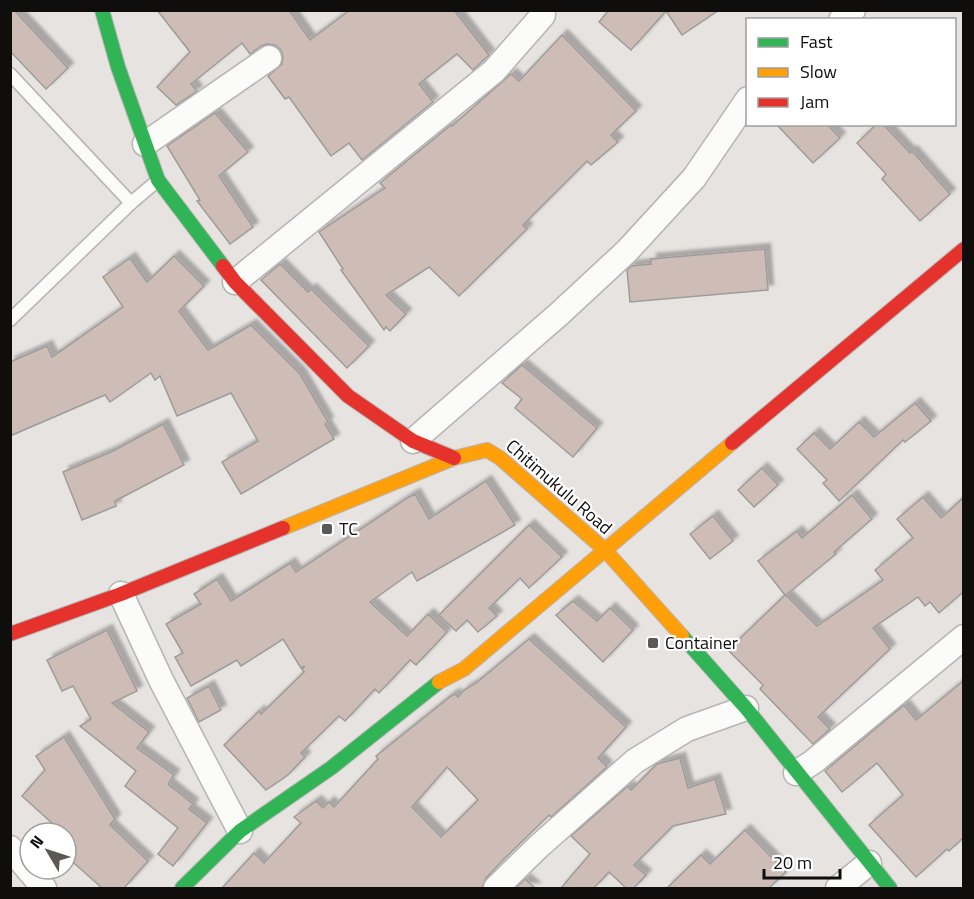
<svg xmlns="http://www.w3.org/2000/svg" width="974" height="899" viewBox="0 0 974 899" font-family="'Titillium Web',sans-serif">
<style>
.building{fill:#cebdb6;stroke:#9d9c9b;stroke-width:1.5;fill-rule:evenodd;filter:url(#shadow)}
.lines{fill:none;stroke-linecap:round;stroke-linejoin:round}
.lane-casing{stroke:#b7b5b3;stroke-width:15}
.street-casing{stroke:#b7b5b3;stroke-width:27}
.fast-casing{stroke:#b7b5b3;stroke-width:16}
.slow-casing{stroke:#b7b5b3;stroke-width:16}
.jam-casing{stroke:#b7b5b3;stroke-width:16}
.lane{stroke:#fbfbfa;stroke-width:12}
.street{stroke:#fbfbfa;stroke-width:24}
.fast{stroke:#30b455;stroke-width:14}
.slow{stroke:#ff9f0a;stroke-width:14}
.jam{stroke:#e5322d;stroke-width:14}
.poi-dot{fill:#5a5957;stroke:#fff;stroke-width:2}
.labels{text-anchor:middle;stroke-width:4.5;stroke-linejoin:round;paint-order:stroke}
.street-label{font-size:18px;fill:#0f0e0d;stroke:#fff}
.poi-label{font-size:18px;fill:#0f0e0d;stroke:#fff;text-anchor:start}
</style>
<defs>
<filter id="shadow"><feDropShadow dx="5.5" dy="-5.5" stdDeviation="1.5" flood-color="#0004"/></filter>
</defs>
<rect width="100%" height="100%" fill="#e6e3e1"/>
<!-- building -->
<g class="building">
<path d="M10,10h4l54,58 -22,21 -36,-38z"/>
<path d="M157,10h132l21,30 40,-30h104l35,45 -16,15 -16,-16 -38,30 14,18 -71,58 -13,-17 -18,13 -42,-59 -4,2 -17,-23 14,-12 1,-8 -2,-6 -6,-5 -8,-1 -6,2 -11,8 -8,-11 -51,41 6,7 -21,14 -19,-18 33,-35z"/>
<path d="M609,10h110l-37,25 -16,-24 -35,39 -32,-28z"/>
<path d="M562,35l74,76 -25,24 7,7 -27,23 -4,-4 -64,64 4,4 -68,67 -30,-29 -43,28 20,19 -16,17 -4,-4 -2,3 -43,-60 2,-1 -24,-37 66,-44 -5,-5 71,-58 1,1 59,-52 8,7z"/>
<path d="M215,113l33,39 -29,24 34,51 -23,17 -33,-43 3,-1 -33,-54z"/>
<path d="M776,124h51l13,14 -27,25z"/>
<path d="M877,124h6l27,29 2,-2 38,43 -30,27 -38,-42 4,-5 -29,-31z"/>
<path d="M765,249l3,41 -138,12 -3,-32 5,-4 19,-2v-5z"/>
<path d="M174,256l30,30 -25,25 29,39 43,-25 49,49 28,48 -3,2 9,15 -93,55 -19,-32 36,-21 -27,-48 -54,23 -17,-40 -5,4 -4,-7 -41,29 -5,-7 -95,41v-74l37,-16 5,11 71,-50 -20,-30 27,-19 17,24z"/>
<path d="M280,264l28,28 3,-3 58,57 -22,22 -86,-88z"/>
<path d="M522,365l75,63 -24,29 -58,-49 7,-9 -20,-16z"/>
<path d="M915,403l16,18 -26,21 -2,-2 -64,61 -16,-18 4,-3 -30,-31 17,-16 16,16 29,-27 15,15z"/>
<path d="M163,424l21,41 -69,36 1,5 -34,14 -19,-48 48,-20z"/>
<path d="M762,468l16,17 -24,22 -16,-17z"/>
<path d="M486,481l29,44 -98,56 -5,-9 -42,30 37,34 21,-22 19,18 -31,33 -6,-5 -31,33 -4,-4 -30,32 -6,-5 -38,37 4,4 -17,18 -22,15 -42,-45 35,-34 2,3 43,-42 -2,-3 3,-3 -4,2 -18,-29 -42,27 -4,-6 -46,26 -16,-29 8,-4 -17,-29 35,-20 -7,-10 23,-15 14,22 59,-38 6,9 113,-75 6,-3 14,25z"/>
<path d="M852,495l20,24 -38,33 2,2 -50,41 31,31 66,-46 -8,-10 38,-32 -16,-19 26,-22 18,21 22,-20v94l-24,21 -9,-11 -5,4 -7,-9 -45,31 17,21 -72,68 12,12 -17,15 -53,-55 3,-4 -35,-35 57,-55 -27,-34 39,-30 5,7z"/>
<path d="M713,516l20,25 -23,18 -20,-25z"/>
<path d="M529,525l33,32 -33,31 -9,-10 -31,30 8,8 -19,16 -11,-12 -11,11 -17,-16z"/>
<path d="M573,601l24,20 13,-13 23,22 -30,32 -47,-47z"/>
<path d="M107,630l30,61 -25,12 37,29 -12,16 37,27 -6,9 25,20 -4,5 18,14 -34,43 -15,-12 20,-26 -53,-42 11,-15 -56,-45 11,-7 -18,-33 -11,5 -15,-31z"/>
<path d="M529,639l97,88 -28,31 9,9 -56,50 -2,-2 -46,45 -17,18 -4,10h-260l32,-35 10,10 37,-40 -7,-6 22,-16 7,7 6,-6 5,5 44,-48 -2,-3 75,-60 4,-2 3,3 6,-7 12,-7zM447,767l31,33 -37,37 -29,-30z"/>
<path d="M963,681v157l-14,13 -2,-2 -31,28 -47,-52 34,-30 -26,-32 -35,29 -17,-21 79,-66 12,15z"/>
<path d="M209,686l12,24 -22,12 -12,-24z"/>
<path d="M64,737l51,82 -5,6 38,36 -24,27h-22l-36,-32v-23h-3l-41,-37 23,-26 -9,-14z"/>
<path d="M680,758l8,30 27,-9 11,35 -53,12 -39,39 12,10 -12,13h-8l-17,-16 -15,16h-33l29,-34 -19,-18 57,-50 3,4 26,-26z"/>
<path d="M745,830l41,42 -17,16h-102l34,-33 9,9z"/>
<path d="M525,879l10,9h-19z"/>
</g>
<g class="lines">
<defs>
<g id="lane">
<path d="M10,74l121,129"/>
<path d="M10,320l121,-117 26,-22"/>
</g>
<g id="street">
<path d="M841,20l12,-10"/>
<path d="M145,144l124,-86"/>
<path d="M235,282l259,-211 49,-56"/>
<path d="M413,441l145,-126 69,-64 67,-73 54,-79"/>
<path d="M121,594l40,86 79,151"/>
<path d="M796,773l17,-11 151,-125"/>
<path d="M10,848l34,40"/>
<path d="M496,888l42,-41 97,-86 52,-32 59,-21"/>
<path d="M838,888l31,-25"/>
</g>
<g id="fast">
<path d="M102,10l16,57 40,113 65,86"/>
<path d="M682,636l64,72 144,180"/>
<path d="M182,888l58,-57 91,-63 108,-86"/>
</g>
<g id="slow">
<path d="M283,528l171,-70 33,-8 13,8 105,92 77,86"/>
<path d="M439,682l25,-13 268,-226"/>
</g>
<g id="jam">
<path d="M223,266l12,16 113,114 65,45 41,17"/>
<path d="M732,443l232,-194"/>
<path d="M10,634l111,-40 162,-66"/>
</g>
</defs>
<!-- lane casing -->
<use href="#lane" class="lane-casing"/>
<!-- street casing -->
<use href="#street" class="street-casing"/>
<!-- fast casing -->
<use href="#fast" class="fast-casing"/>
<!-- slow casing -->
<use href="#slow" class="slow-casing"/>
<!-- jam casing -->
<use href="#jam" class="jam-casing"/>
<!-- lane -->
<use href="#lane" class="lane"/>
<!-- street -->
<use href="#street" class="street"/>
<!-- fast -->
<use href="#fast" class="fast"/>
<!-- slow -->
<use href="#slow" class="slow"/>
<!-- jam -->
<use href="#jam" class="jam"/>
</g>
<!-- markers -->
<g class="poi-dot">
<rect x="321" y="523" width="12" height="12" rx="3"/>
<rect x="647" y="637" width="12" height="12" rx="3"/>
</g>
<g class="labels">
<!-- street labels -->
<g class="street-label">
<text transform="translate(559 487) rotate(41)" y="6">Chitimukulu Road</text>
</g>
<!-- poi labels -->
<g class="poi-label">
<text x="339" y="535">TC</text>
<text x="665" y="649">Container</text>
</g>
</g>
<!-- border -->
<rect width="974" height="899" fill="none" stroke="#0f0e0d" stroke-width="24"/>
<!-- legend -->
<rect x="746" y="18" width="210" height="108" fill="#ffffff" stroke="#9f9f9e" stroke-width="1.5"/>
<rect x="758" y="38" width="30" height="9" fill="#30b455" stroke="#9f9f9e" stroke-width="1.5"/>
<text x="800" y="48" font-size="18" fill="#0f0e0d">Fast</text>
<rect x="758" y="68" width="30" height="9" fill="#ff9f0a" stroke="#9f9f9e" stroke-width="1.5"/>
<text x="800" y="78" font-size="18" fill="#0f0e0d">Slow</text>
<rect x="758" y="98" width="30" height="9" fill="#e5322d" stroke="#9f9f9e" stroke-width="1.5"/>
<text x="800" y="108" font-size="18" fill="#0f0e0d">Jam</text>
<!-- north arrow -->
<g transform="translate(48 851) rotate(309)"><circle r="28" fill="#ffffff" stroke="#9f9f9e" stroke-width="1.5"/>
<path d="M0-4.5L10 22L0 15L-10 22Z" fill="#5a5957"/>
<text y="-9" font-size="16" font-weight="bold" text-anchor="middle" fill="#0f0e0d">N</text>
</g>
<!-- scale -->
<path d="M764 869v9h76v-9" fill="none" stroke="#0f0e0d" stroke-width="3"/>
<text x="773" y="869" font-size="18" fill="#0f0e0d" stroke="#ffffff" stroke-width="4.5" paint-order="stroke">20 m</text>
</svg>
